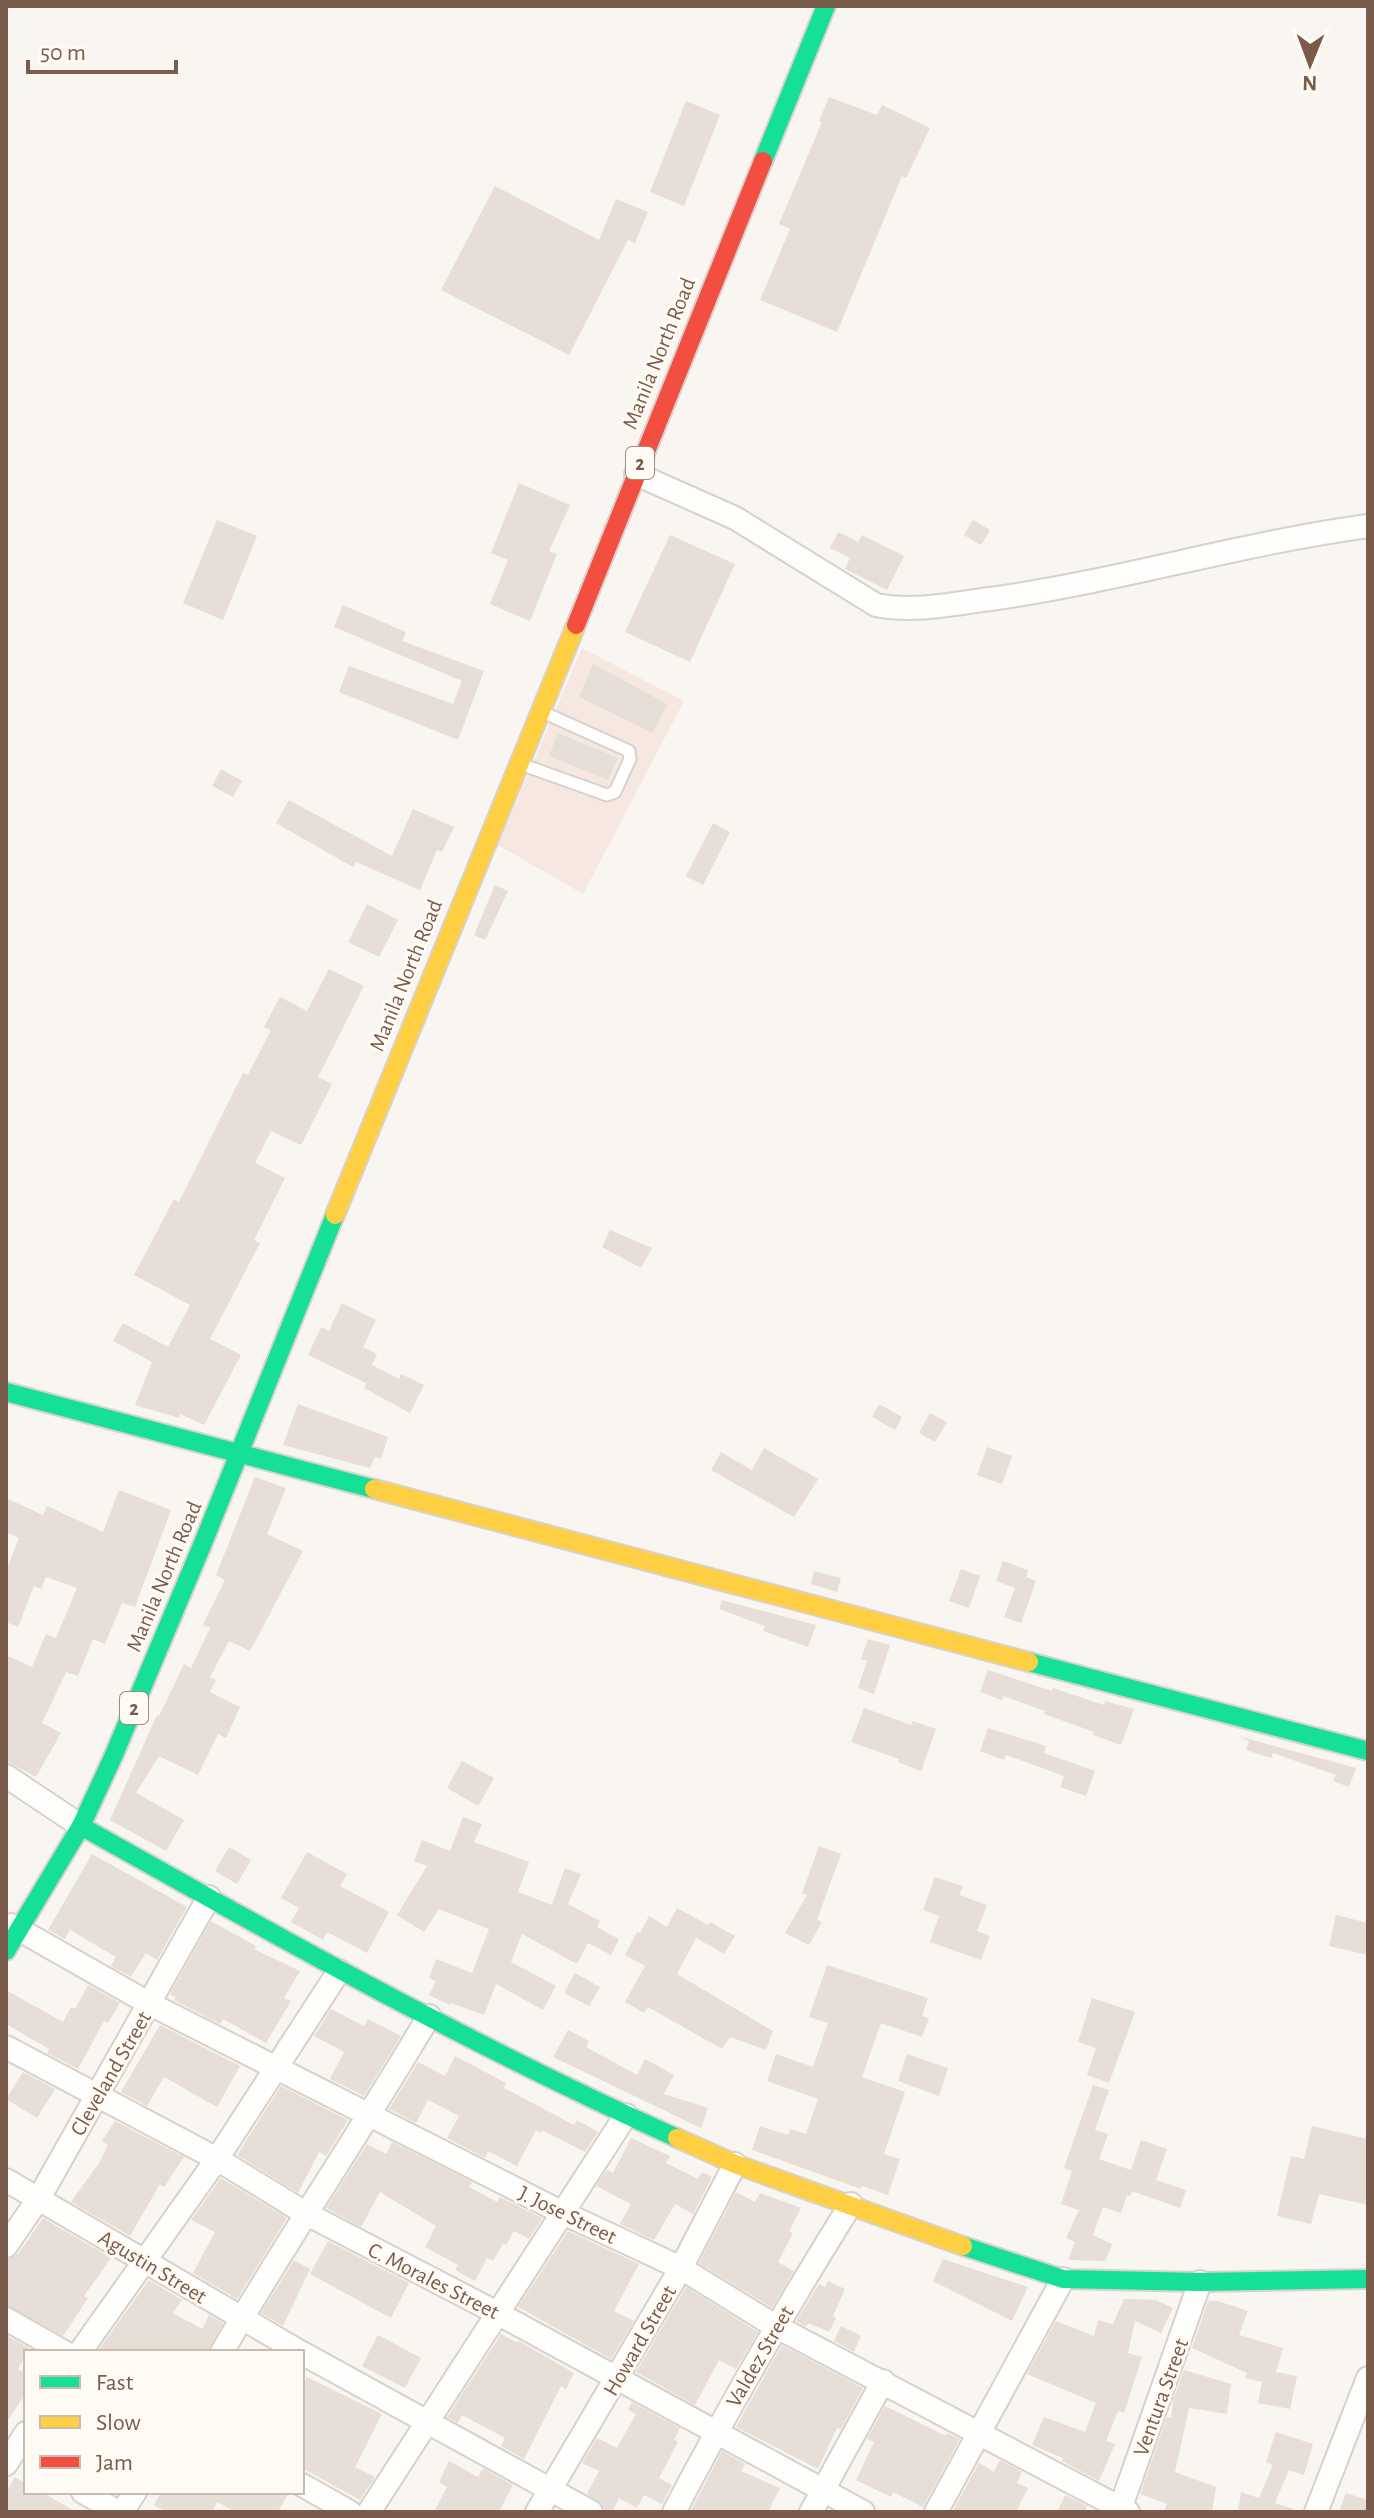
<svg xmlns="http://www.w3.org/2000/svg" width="1374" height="2518" viewBox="0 0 1374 2518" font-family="'Alegreya Sans',sans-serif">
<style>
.commercial{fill:#f6e8e1}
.building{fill:#e6ded7}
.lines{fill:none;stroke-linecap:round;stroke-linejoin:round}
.lane-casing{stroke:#d7d1cb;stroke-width:15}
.street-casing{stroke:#d7d1cb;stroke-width:26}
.fast-casing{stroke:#d9d2cb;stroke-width:22}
.slow-casing{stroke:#d9d2cb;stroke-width:22}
.jam-casing{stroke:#d9d2cb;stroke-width:22}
.lane{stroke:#fefefd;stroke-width:11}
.street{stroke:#fefefd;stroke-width:22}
.fast{stroke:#16e098;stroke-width:18}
.slow{stroke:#ffcf43;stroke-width:18}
.jam{stroke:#f24e42;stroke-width:18}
.labels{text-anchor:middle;stroke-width:6;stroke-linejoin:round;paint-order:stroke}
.shield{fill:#fffaf3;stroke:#a28b7f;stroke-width:2}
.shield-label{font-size:20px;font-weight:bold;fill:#7a5c4d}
.street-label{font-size:22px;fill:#7a5c4d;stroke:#fffaf3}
</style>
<rect width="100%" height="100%" fill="#f9f5f0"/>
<!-- commercial -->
<path class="commercial" d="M582,648l102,53 -101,193 -85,-49z"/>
<!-- building -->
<g class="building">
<path d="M829,97l48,18 5,-10 48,23 -24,50 -4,-2 -65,156 -77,-32 30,-71 -11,-5 43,-102 -3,-1z"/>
<path d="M686,101l34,14 -36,91 -34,-14z"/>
<path d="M495,186l104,54 17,-41 32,13 -13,31 -7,-3 -59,115 -128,-65z"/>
<path d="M519,483l51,22 -21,46 8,3 -27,67 -40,-17 18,-44 -17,-7z"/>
<path d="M217,520l40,16 -34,84 -40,-17z"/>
<path d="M973,520l17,10 -9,15 -17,-10z"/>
<path d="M838,532l20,10 4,-7 42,21 -17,34 -42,-21 5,-11 -20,-10z"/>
<path d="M670,535l65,29 -45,98 -65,-30z"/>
<path d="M343,605l63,27 -4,9 82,30 -26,69 -119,-48 10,-26 104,38 9,-23 -128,-54z"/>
<path d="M593,664l74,40 -14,29 -74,-36z"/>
<path d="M558,733l60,25 -10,22 -59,-24z"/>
<path d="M221,769l21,12 -9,16 -21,-11z"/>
<path d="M289,800l103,56 21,-47 41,18 -12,25 -5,-2 -17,40 -64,-28 -3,5 -77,-44z"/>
<path d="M713,823l17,9 -27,53 -17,-9z"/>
<path d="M495,885l13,6 -23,49 -11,-5z"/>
<path d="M367,904l31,16 -19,37 -31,-15z"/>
<path d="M329,969l35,17 -46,91 14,7 -31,61 -30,-14 -16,32 30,15 -31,62 6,3 -50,96 31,16 -37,70 -24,-11 -1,4 -44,-13 17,-43 -39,-21 10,-18 45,24 22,-42 -56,-30 40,-76 5,3 64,-129 5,2 23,-45 -7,-3 16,-30 27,14z"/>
<path d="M610,1230l42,18 -11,20 -39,-21z"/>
<path d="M342,1303l34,17 -13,27 14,7 -5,11 27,14 2,-5 23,11 -14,28 -46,-25 2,-5 -58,-28 13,-28 8,4z"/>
<path d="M298,1404l90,33 -7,22 -6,-2 -5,11 -87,-23z"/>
<path d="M879,1404l23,13 -7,13 -23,-13z"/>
<path d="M930,1413l17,9 -12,20 -16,-9z"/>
<path d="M987,1447l25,9 -10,28 -25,-9z"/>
<path d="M764,1448l54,31 -24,38 -83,-47 10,-18 31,18z"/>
<path d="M255,1477l31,11 -19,46 36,17 -53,100 -21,-10 -19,36 6,3 -6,12 30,15 -14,31 -8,-4 -20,41 -39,-19 -23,37 48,27 -18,31 -56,-31 47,-105 2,1 25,-52 7,4 19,-40 -7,-3 22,-45 -9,-5z"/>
<path d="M119,1490l52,20 -36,97 -13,-4 -17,41 -12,-5 -15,37 -12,-4 -24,51 19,10 -25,44 -30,-16v-106l26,12 14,-33 10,4 21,-50 -31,-11 -5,12 -7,-3 -16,41 -12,-5v-51l13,-33 -13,-6v-34l37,17 4,-9 56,26z"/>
<path d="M1003,1561l25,9 -2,7 10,4 -15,42 -17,-6 11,-29 -19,-7z"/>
<path d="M961,1569l19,7 -11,32 -20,-7z"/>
<path d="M814,1571l27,7 -4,14 -26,-8z"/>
<path d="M722,1600l94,25 -8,22 -45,-16 2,-5 -46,-17z"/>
<path d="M868,1639l22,6 -16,49 -16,-6 9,-27 -6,-2z"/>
<path d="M988,1670l64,21 1,-3 51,17 1,-4 29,8 -13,36 -28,-10 1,-3 -50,-18 1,-3 -42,-15 -1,4 -22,-8z"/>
<path d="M864,1708l47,17 2,-4 23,8 -15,42 -23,-9 1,-3 -48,-17z"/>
<path d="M988,1728l58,18 -2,7 51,18 -9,25 -26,-9 4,-11 -58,-21 -2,5 -24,-9z"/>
<path d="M1238,1736l118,32 -7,19 -16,-6 3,-6 -63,-22 -2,5 -25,-8 3,-9z"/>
<path d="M462,1761l32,17 -16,28 -31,-18z"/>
<path d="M463,1817l19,7 -8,18 55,20 -11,30 34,13 13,-37 16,6 -13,30 32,17 -3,6 22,12 -8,16 -23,-12 -11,21 -55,-30 -11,28 45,24 -13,24 -47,-26 -12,31 -33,-12 -1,2 -21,-10 7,-14 -7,-3 7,-19 36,14 17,-44 -50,-20 -15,23 -27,-17 30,-49 -13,-5 8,-21 28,11z"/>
<path d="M819,1846l22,8 -24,66 5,2 -13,23 -24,-12 22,-38 -5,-2z"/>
<path d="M229,1847l22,13 -14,24 -22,-13z"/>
<path d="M307,1852l40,22 -7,12 49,26 -22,41 -40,-21 -4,8 -32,-18 8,-14 -18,-10z"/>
<path d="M92,1854l95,53 -30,53 -11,-7 -15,24 -20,-11 5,-9 -46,-27 -5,9 -17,-9z"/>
<path d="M935,1877l28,9 -4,9 28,10 -10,26 13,5 -9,24 -51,-18 9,-26 -16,-6z"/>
<path d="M677,1908l31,17 2,-3 25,14 -11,18 -28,-16 -19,36 96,57 -7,19 -36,-13 -8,12 -74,-42 -4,6 -19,-11 20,-36 -20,-11 12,-23 3,1 9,-17 18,11z"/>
<path d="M1336,1915l32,8v32l-39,-9z"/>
<path d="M211,1921l45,25 -2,3 46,22 -16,27 7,3 -25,42 -43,-24 -3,5 -46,-24 2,-3 -6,-3z"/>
<path d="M827,1965l101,33 -6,18 7,2 -7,19 -41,-14 -19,54 43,15 -21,62 16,5 -12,36 -26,-9 -1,3 -109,-39 8,-24 28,9 2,-6 16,5 12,-35 -51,-18 9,-27 37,13 15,-44 -19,-6z"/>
<path d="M575,1973l25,14 -11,19 -25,-13z"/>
<path d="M88,1985l32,18 -12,20 -4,-2 -26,48 -31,-16 2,-4 -43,-25v-34l57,32 8,-15 4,2z"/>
<path d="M1092,1998l43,14 -26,71 -22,-8 9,-27 -18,-6z"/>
<path d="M331,2009l33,17 4,-7 33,17 -37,60 -34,-17 14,-27 -30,-16z"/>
<path d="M160,2025l80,41 -23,41 -53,-30 -17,29 -26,-14z"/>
<path d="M568,2030l21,11 -3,6 51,28 8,-16 29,16 -10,19 44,14 -7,20 -148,-71z"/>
<path d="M907,2054l41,14 -9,28 -41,-15z"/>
<path d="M455,2056l51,27 -2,5 70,37 3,-5 21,12 -13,20 -43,-22 -1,3 -5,-3 -19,36 -29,-15 -3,7 -38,-20 12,-22 -31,-16 -12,23 -27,-14 29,-47 27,14z"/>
<path d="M23,2072l32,17 -18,29 -31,-19z"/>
<path d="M1093,2085l16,5 -14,40 13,4 -9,25 32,11 10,-30 26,9 -11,31 30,10 -6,18 -48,-17 -2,5 -3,-1 -6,18 -18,-6 -10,28 19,9 -7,17 -37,-1 7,-18 -9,-4 13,-28 -18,-6 11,-33 -8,-3z"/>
<path d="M281,2086l67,34 -22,36 -7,-4 -21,41 -61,-38z"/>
<path d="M115,2121l69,36 -20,30 -4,-3 -30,52 -59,-34 28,-39 9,-18 -6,-4z"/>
<path d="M1312,2126l56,13v66l-49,-11 -8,30 -34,-8 14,-60 13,3z"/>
<path d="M631,2138l39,18 -4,7 32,16 4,-7 10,5 -19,37 -18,-10 -21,36 -34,-16 11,-20 -35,-18 11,-16 6,3z"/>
<path d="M392,2142l80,40 -3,5 28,15 3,-5 42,21 -13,21 -15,-8 -8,14 -3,-2 -10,18 -6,-3 -12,23 -20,-11 3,-5 -33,-18 11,-21 -56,-34 -19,35 -35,-19 41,-64 19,10z"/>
<path d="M221,2178l66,40 -50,81 -44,-26 22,-41 -24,-12z"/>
<path d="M736,2192l19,10 5,-9 41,15 -12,23 4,2 -15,29 16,9 -22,37 -73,-45z"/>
<path d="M43,2218l68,40 -27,38 4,2 -25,38 -57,-31v-45l12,-6z"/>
<path d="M568,2231l71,33 -25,47 20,10 -23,38 -93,-52z"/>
<path d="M328,2241l81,42 -18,35 -81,-44z"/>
<path d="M943,2259l85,28 -16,34 -79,-40z"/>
<path d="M294,2260l16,9 -27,57 -22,-13z"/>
<path d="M149,2280l33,20 -9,13 29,16 7,-14 14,8 -15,29h-111z"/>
<path d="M828,2281l17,8 -12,27 3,2 -7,14 -21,-9 -2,4 -10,-6 23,-37 6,3z"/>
<path d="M686,2287l72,45 -22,37 -17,-9 -24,45 -59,-33z"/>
<path d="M1124,2299l32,1 17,8 -12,25 -26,-12 -7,32 14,4 -18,56 -6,-2 -12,30 9,3 -16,37 -37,-20 1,-3 -31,-13 12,-28 41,15 11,-29 -69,-29 29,-53 38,15 4,-16 15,4z"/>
<path d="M1208,2301h10l30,10 -9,24 44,13 -7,24 21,4 -7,33 -32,-6 4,-21 -17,-4 2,-5 -55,-25z"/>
<path d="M841,2326l20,10 -7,16 -20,-11z"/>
<path d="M501,2334l17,9 1,-2 55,32 -8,16 -5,-3 -37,73 -23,-13 4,-8 -43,-23 -4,8 -11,-6z"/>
<path d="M6,2335l23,13 -11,21 8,5v19l-20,30z"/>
<path d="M378,2335l43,23 -16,30 -43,-22z"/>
<path d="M782,2345l81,43 -22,41 -4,-1 -19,41 -82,-42z"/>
<path d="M1184,2370l47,14 -4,30 -38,-6 -14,64 41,15 -4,25h-48l3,-8 -27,-10 27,-77 4,1 2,-18z"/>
<path d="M307,2377l75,37 -27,53 20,10 -15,23 -58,-32v-82z"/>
<path d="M632,2402l48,26 -6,12 4,2 -19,36 13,7 -10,19 -18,-9 -7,13 -18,-10 -7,14h-7l-3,-8 -15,-10 12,-23 -17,-8 15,-25 20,10 19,-34 -8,-4z"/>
<path d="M885,2406l61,30 1,-3 13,6 -37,68 -30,-15 -2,5 -35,-17 18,-38 -7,-3z"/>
<path d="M1276,2432l37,12 -9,31 -15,-5 -14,33 19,6v3h-56l3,-20 18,6 14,-33 -7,-3z"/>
<path d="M722,2451l23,13 -4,7 39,17 -12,24h-78z"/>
<path d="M1000,2460l22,12 -5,11 11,5 -12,24h-64l27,-49 15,9z"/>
<path d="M449,2461l29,16 5,-9 30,17 -14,27h-65l13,-25 -8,-5z"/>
<path d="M15,2477l11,7v8h16l34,20h-70v-19z"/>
<path d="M161,2492h128l-11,20h-42l-19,-10 -5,10h-46l-12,-7z"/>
<path d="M1346,2493l22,7v12h-29z"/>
<path d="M1065,2495l22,11 -2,6h-28z"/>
</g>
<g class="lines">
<defs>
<path id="lane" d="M526,766l81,29 8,-3 15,-33 -1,-8 -80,-36"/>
<g id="street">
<path d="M636,474l99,44 141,87c41,8 80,-2 121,-7 125,-18 246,-55 371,-72"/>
<path d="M6,1776l75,50"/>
<path d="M11,1925l139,79 413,209 118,55 94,58 353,186"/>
<path d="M6,2047l211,112 88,54 194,101 364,198"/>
<path d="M6,2180l294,172"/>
<path d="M6,2246l33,-48 170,-301"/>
<path d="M6,2319l58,33"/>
<path d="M80,2352l137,-193 122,-188"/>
<path d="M222,2352c66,-114 140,-222 207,-336"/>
<path d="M302,2353l289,159"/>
<path d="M6,2464l20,-31"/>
<path d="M302,2485l48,27"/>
<path d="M83,2492l35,20"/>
<path d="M122,2512l13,-20"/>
<path d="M369,2512l257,-397"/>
<path d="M537,2512l144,-244 54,-104"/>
<path d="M674,2512c55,-106 114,-207 177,-308"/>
<path d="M811,2512l72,-131"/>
<path d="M936,2512l127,-233"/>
<path d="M1119,2512l81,-230"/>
<path d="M1316,2512l52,-134"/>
</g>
<g id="fast">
<path d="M763,161l63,-155"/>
<path d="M6,1392l368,97"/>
<path d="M1029,1662l339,89"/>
<path d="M81,1826c195,110 391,220 596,312"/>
<path d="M6,1951l75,-125 32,-69 90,-214 132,-328"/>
<path d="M963,2246l100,33 137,3 168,-3"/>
</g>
<g id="slow">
<path d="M335,1215l241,-590"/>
<path d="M374,1489l655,173"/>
<path d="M677,2138l58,26 228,82"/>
</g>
<path id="jam" d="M576,625l187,-464"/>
</defs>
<!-- lane casing -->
<use href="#lane" class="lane-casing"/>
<!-- street casing -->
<use href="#street" class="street-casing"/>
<!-- fast casing -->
<use href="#fast" class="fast-casing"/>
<!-- slow casing -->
<use href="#slow" class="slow-casing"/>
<!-- jam casing -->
<use href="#jam" class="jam-casing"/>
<!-- lane -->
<use href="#lane" class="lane"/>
<!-- street -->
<use href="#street" class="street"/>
<!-- fast -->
<use href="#fast" class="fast"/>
<!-- slow -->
<use href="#slow" class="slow"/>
<!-- jam -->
<use href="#jam" class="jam"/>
</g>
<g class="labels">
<!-- shield labels -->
<g class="shield">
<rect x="626" y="447" width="28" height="32" rx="6"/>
<rect x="120" y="1692" width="28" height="32" rx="6"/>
</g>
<g class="shield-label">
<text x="640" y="470">2</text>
<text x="134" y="1715">2</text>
</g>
<!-- street labels -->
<g class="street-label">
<text transform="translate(658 353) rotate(-68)" y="8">Manila North Road</text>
<text transform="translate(405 975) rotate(-68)" y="8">Manila North Road</text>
<text transform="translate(163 1576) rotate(-67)" y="8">Manila North Road</text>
<text transform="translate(110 2073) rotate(-60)" y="8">Cleveland Street</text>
<text transform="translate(568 2214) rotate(26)" y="8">J. Jose Street</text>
<text transform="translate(153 2266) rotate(31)" y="8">Agustin Street</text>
<text transform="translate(434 2280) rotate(27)" y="8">C. Morales Street</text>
<text transform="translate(639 2340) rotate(-60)" y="8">Howard Street</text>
<text transform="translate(759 2356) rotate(-60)" y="8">Valdez Street</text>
<text transform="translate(1160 2397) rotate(-70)" y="8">Ventura Street</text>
</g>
</g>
<!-- border -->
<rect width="1374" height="2518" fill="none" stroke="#7a5c4d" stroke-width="16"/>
<!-- legend -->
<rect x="24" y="2350" width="280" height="144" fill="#fffaf3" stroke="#cabbb1" stroke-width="2"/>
<rect x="40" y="2376" width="40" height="12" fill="#16e098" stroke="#cabbb1" stroke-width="2"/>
<text x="96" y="2390" font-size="24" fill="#7a5c4d">Fast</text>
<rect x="40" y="2416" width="40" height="12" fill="#ffcf43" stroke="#cabbb1" stroke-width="2"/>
<text x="96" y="2430" font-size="24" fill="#7a5c4d">Slow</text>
<rect x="40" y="2456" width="40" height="12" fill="#f24e42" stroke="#cabbb1" stroke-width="2"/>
<text x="96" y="2470" font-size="24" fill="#7a5c4d">Jam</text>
<!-- north arrow -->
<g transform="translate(1310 64) rotate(181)" stroke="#fffaf3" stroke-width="6" paint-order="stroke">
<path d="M0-6L14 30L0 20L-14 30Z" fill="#7a5c4d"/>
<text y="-12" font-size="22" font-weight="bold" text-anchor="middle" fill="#7a5c4d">N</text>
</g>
<!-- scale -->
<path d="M28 60v12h148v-12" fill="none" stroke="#7a5c4d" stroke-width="4"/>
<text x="40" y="60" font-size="24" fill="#7a5c4d" stroke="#fffaf3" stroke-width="6" paint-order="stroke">50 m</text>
</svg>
